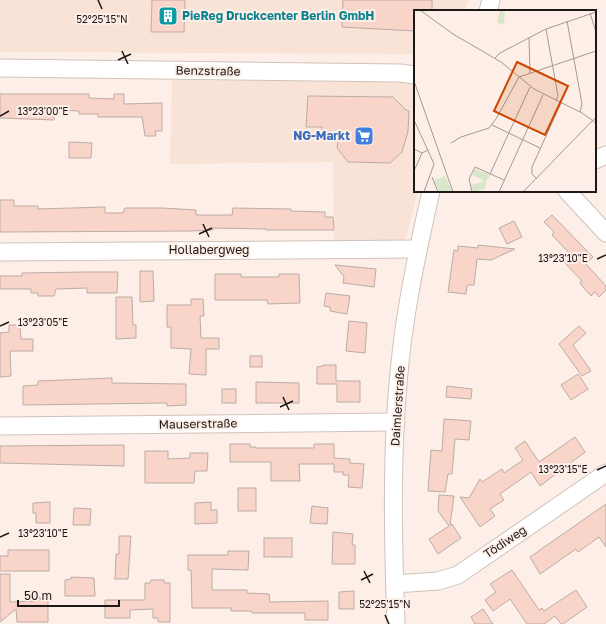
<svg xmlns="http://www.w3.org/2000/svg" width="606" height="624" viewBox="0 0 606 624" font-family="'Golos Text',sans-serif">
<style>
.built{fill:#f8e3d6}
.building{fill:#f9d4c8;stroke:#bbaca7}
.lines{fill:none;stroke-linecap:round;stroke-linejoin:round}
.minor-casing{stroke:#d0c3bb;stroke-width:19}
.minor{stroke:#fff;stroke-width:17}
.ticks{fill:none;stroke:#1c1815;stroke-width:1.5}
.labels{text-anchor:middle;stroke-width:4;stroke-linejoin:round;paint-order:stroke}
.culture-label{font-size:12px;font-weight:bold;fill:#0d838f;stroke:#fdefe7;text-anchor:start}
.street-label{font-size:12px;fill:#1c1815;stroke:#fdefe7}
.shop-label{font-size:12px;font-weight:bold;fill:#366cbe;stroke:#fdefe7;text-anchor:end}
.inset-road{fill:none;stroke:#a39993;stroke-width:1}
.view{fill:#cc4700;fill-opacity:0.15;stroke:#cc4700;stroke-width:2}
.inset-edge{fill:none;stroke:#1c1815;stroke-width:2}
.ticks-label{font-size:10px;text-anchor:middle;fill:#1c1815;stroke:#fdefe7;stroke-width:4;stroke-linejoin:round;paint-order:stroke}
</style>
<rect width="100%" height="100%" fill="#fdefe7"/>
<!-- built -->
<g class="built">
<path d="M0,0h469l-4,11h-50v43l-415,-2z"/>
<path d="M172,80l227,2 16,2v107h3l-11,44 -5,6 -68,2 -1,-81 -163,2z"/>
</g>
<!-- building -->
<g class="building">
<path d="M152,0h33l-1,32h-33z"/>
<path d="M343,0h89v11h-17v20l-73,-4z"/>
<path d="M0,94h89v4l25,1v-5h10v10l38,-1v28h-7l1,5h-11l-3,-19h-44v-3h-19v-3l-25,-1v10l-54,-2z"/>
<path d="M308,96l85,1 13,13 3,1 -1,20 -6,21 -12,11 -42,-1 -11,-14 1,-7 -16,-1v-13h-16z"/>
<path d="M69,142l23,1 -1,15h-22z"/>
<path d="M0,200h14v6h24v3l67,-2v6h18l2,-5h37l34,2v5h36l1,-7 58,1v2l34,1v5h8l1,13h-68v-1l-53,-1v2l-22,1 -191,1z"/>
<path d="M552,215l41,42 -7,7 20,22v4l-7,7 -4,-5 -4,4 -9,-10 -2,-4 2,-1 -17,-18 7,-7 -20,-21 2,-3 -10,-10z"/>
<path d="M514,221l8,16 -15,7 -8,-16z"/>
<path d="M478,245l37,4 -24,11 -14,-1 -3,26h-7l-1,9 -18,-2 6,-42 4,1v-5l20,2z"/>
<path d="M335,265l41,4 -2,18 -31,-4 1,-6z"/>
<path d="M140,271h13l1,30 -14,1z"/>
<path d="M86,272h32l-1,21h-30v-5l-31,1 -2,7h-16v-3h-7v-4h-31v-13h22v-3z"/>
<path d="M215,274h26v3h38v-3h20l1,29 -32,1 -1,-4h-52z"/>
<path d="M326,293l24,3 -3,18 -17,-3v-4l-6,-1z"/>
<path d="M116,297h16l1,28h3v13l-20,1z"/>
<path d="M191,299h12l1,17h-4l1,22h18v11h-13v26l-17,-1 2,-25 -20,-1v-21h-4v-22h24z"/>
<path d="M349,321l18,2 -2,30 -19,-2z"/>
<path d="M9,325h11l1,14h12v12h-23l1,25 -11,1v-44l9,-1z"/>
<path d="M579,326l7,7 -13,12 18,26 -9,5 -23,-32z"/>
<rect x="250" y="356" width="12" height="11"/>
<path d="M323,365h13v16h24v21h-23v-18h-20v-17l6,-1z"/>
<path d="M578,374l10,15 -17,11 -10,-15z"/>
<path d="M112,378v5l74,1v21l-19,1v-3l-144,2v-19l15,-1v-4z"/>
<path d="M256,382l43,1v20h-43z"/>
<path d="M447,386l25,3 -1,10 -25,-2z"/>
<rect x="222" y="389" width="14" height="14"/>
<path d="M444,419l27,2 -2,19 -14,-1 -3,35h-4l-3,18 -17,-1 3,-41 11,1z"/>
<path d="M575,437l10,15 -45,34 -9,-14 -31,22 4,6 -14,9 5,7 -15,11 -20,-30 9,1 11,-19 2,3 20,-13 2,4 19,-13 -8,-12 10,-7 14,21z"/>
<path d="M230,444h20v3h6v1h58v-4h20v14l16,1v4l14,1 -2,24 -14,-1 1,-12h-6v-3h-9v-8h-35l1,17h-29v-19h-41z"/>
<path d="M124,445v21l-124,-3v-17z"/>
<path d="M145,451h23v8l22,-1v-5h18l-1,18h-12l-1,12h-49z"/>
<rect x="238" y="488" width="18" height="23"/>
<path d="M439,495l15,1 -4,29 2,-1 9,14 -23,16 -9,-15 20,-13 -11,-15z"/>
<path d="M50,502v21h-14v-10h-3v-10z"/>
<path d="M211,502v8h6v13l-22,1v-21z"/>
<path d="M606,504v43l-7,-10 -21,15 -2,-3 -36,25 -10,-17z"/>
<path d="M312,506l16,2 -1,16 -17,-1z"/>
<path d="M74,508l17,1 -1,16h-17z"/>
<path d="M333,532l20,2 -1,11h3v19h-23z"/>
<path d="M119,536h12l-3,43h-13l1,-25h3z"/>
<rect x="264" y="538" width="28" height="19"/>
<path d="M8,550h41v21h-49v-15h8z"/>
<path d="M228,551h21l-1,19 -36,-1v21h35v3l22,1 1,8 58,-1v19h-23v-7h-53v-2h-21v-3h-39l-1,-38h-3v-15h40z"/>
<path d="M512,570l27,40 3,-2 2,3 32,-21 11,17 -24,17h-2l-6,-8 -11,8h-17l-17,-25 -17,12 -8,-11 11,-8 -6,-8z"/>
<path d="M0,574h10v28l25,-1 3,-6 4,6h6v21h-31l-1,-13 -16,13z"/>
<path d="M71,577l23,1 1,18h-30v-16l6,-1z"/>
<path d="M151,580h13v3h6v39h-12v-4h-5v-9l-23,1v8h-25v-18h40v-17h5z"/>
<path d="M354,591v18h-15v-17z"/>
<path d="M483,609l10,15h-18l-4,-7z"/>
</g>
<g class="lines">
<defs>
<g id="minor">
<path d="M488,11l3,-11"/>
<path d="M0,68l400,5 15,2"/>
<path d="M595,160l11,-5"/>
<path d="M567,191l39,42"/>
<path d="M0,252l418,-3"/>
<path d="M0,426l396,-4"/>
<path d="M395,584l43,-3 20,-6 148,-102"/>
<path d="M396,624c-4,-108 -6,-219 13,-326 6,-36 14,-71 22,-107"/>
</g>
</defs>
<!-- minor casing -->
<use href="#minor" class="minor-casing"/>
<!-- minor -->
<use href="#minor" class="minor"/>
</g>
<!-- ticks -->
<path class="ticks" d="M98,0l4,9M122,51l6,13M118,60l13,-6M0,116l9,-5M203,224l6,13M199,234l13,-6M597,259l9,-4M0,326l9,-4M283,397l6,13M280,407l13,-6M597,470l9,-4M0,537l9,-4M364,571l6,12M361,580l12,-6M385,615l4,9"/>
<!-- icons -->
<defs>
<symbol id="building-square" viewBox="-11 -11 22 22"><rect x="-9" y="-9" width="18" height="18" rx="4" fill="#0f9aa8" stroke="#fdefe7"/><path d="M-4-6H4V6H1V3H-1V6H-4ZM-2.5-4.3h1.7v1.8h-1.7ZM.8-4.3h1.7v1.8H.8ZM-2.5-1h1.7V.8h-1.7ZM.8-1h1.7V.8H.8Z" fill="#fff"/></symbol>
<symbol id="supermarket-square" viewBox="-11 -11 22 22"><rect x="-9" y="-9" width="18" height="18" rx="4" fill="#3f7fe0" stroke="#fdefe7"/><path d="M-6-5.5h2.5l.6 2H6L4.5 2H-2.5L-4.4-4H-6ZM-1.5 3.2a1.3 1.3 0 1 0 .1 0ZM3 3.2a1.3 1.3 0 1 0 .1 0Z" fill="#fff"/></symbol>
</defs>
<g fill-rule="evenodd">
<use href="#building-square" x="157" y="5" width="22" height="22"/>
<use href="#supermarket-square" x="353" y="125" width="22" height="22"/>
</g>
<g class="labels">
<!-- culture labels -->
<g class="culture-label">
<text x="182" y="20">PieReg Druckcenter Berlin GmbH</text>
</g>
<!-- street labels -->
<g class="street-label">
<text transform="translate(208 71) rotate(1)" y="4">Benzstraße</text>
<text x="209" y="254">Hollabergweg</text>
<text transform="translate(398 406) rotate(-86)" y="4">Daimlerstraße</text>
<text transform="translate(198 424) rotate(-1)" y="4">Mauserstraße</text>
<text transform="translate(505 542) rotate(-34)" y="4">Tödiweg</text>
</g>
<!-- shop labels -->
<g class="shop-label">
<text x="350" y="140">NG-Markt</text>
</g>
</g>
<!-- overview -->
<g transform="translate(414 10)">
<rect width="182" height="182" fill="#fdefe7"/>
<path d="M86,0h5l-1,13 -2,2 -5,-3z" fill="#dae6cc"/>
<path d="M61,159l16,6 -5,6 -1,8 -12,3 -2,-7 14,-4 -13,-6zM31,166l7,16h-13l-5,-12z" fill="#dae6cc"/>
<path class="inset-road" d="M6,0l33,24 48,28 33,27 48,24 14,10M176,3l6,19M153,11l15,83 -2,8M132,19l12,67 -2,5M115,28l1,35M81,48l5,-5 46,-24 50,-17M0,71l39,111M0,110l20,44 -10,28M78,115l48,23M37,133l10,-6 28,-9 7,-9 23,-42 77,-26M0,139l8,4 6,-3M0,161l8,-18M76,164l40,-87M18,167l6,15M123,169l-5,-5v-7l29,-64M58,182l-3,-13 6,-12 29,13M85,182l44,-97M109,182l73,-75"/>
<path class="view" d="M103,52l51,24 -23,49 -51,-24z"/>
<rect width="182" height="182" class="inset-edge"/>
</g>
<g class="ticks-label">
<text x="102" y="23">52°25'15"N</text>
<text x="43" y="115">13°23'00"E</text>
<text x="563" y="262">13°23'10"E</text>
<text x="43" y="326">13°23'05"E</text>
<text x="563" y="473">13°23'15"E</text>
<text x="43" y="537">13°23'10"E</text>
<text x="385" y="608">52°25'15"N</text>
</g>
<!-- scale -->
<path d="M18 600v6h101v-6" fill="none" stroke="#1c1815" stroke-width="2"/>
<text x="24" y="600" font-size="12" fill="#1c1815" stroke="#fdefe7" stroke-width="3" paint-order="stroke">50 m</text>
</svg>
